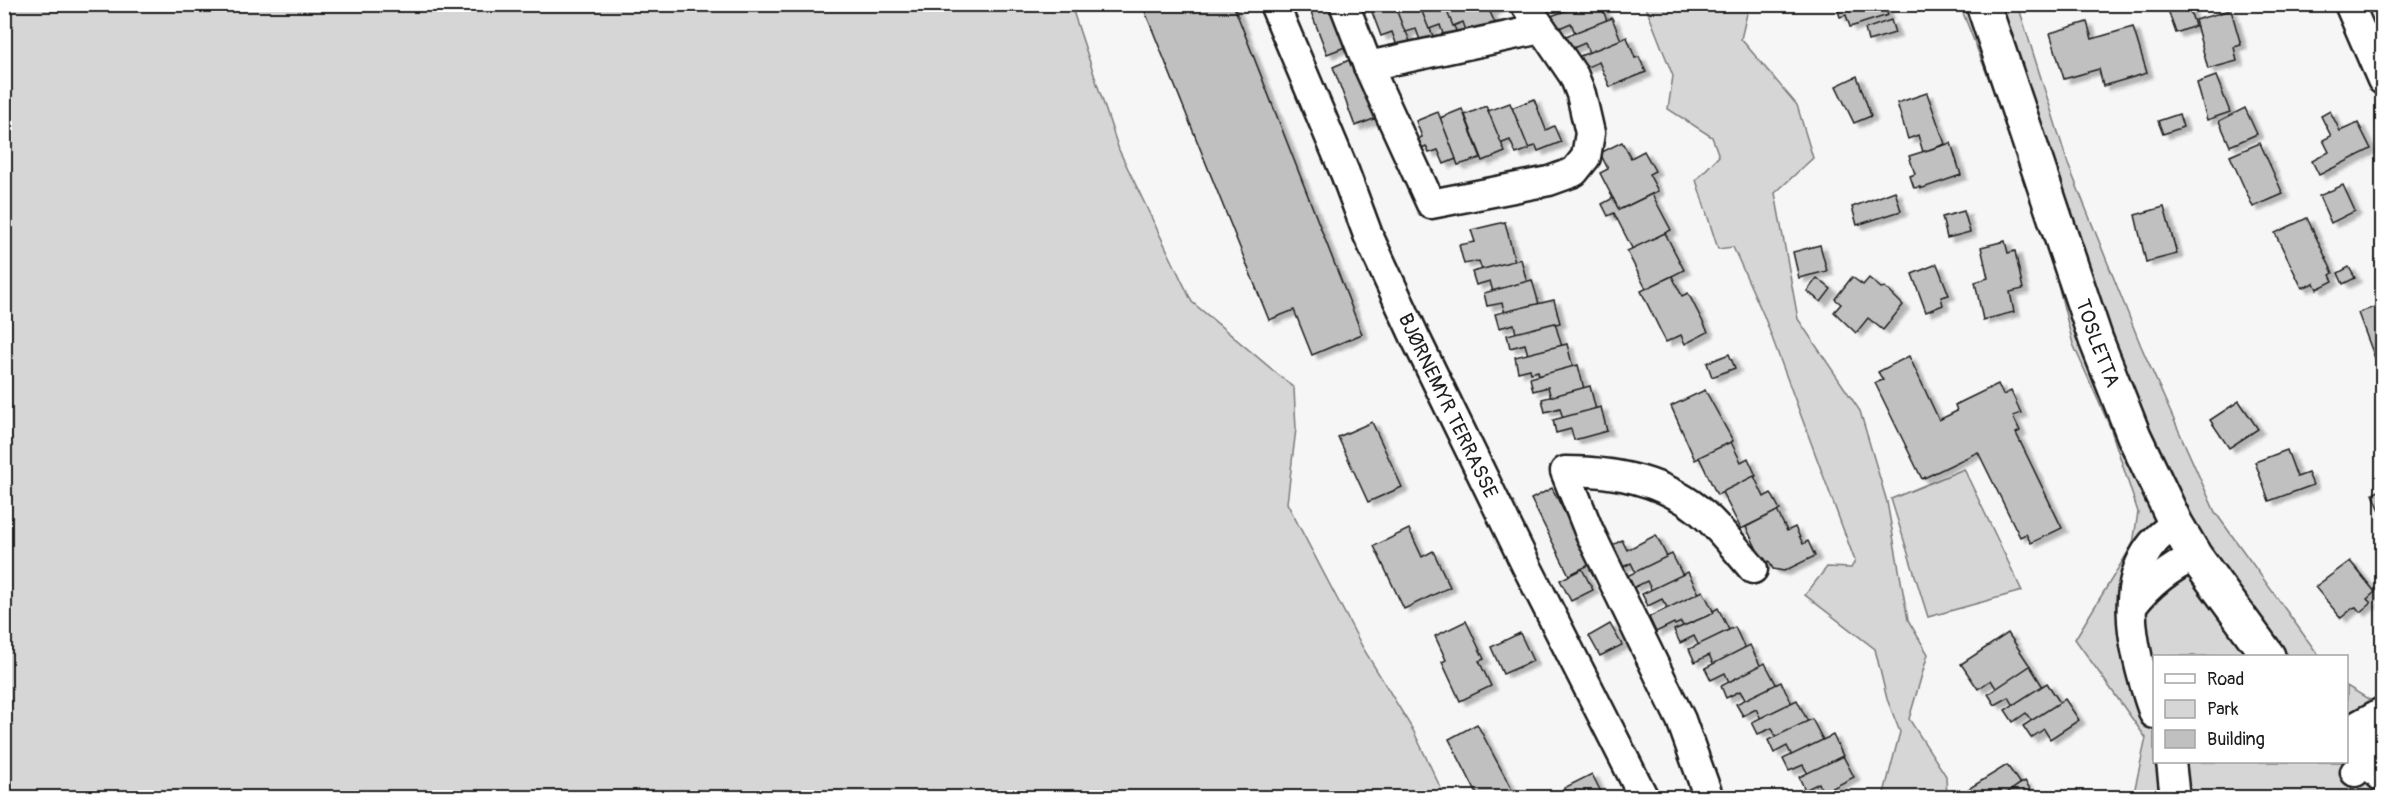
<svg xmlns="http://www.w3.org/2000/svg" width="2387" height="802" viewBox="0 0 2387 802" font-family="Pangolin,sans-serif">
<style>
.green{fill:#d6d6d6;stroke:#797979;stroke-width:1.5}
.building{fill:#c0c0c0;stroke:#1c1c1c;stroke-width:1.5;filter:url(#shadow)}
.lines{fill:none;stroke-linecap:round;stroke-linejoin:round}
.minor-casing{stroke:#1c1c1c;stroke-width:33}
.primary-casing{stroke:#1c1c1c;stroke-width:38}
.minor{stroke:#fff;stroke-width:28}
.primary{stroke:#fff;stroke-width:33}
.labels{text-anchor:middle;stroke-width:4.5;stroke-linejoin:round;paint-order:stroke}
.street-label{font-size:20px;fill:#1c1c1c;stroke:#fff}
</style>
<defs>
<filter id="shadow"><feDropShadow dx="6" dy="4" stdDeviation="1.5" flood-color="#0004"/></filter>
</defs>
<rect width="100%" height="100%" fill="#f6f6f6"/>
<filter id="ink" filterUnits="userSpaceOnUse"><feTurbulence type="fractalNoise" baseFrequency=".0167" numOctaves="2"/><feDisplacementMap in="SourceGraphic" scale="12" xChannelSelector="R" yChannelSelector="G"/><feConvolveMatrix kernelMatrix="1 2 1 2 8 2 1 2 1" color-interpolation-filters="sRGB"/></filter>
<g filter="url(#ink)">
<!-- green -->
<g class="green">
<path d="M5,4l1066,1 48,145 73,152 102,86 2,41 -9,74 76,145 50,82 32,67h-1440z"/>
<path d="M1645,5h104l-8,34 56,66 16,53 -38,35 23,126 62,92 27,91 21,118 20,34 -19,65 37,57 1,21h-64l17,-65 -13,-33 -12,-50 -70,-54 22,-28 24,1 4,-7 -91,-245 -31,-69 -15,2 -22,-69 23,-24 -7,-19 -44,-28 5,-33z"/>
<path d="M1960,5h58l50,159 73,182 74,166 104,144h-165v106h192l1,-76 23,14 12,14v83h-249l13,-59 -71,-99 58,-95 5,-32 -28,-85 -37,-83 -35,-139z"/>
<path d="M1964,469l58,122 -94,26 -37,-118z"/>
</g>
<!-- building -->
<g class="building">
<path d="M1142,4h91l129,330 -50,21 -18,-45 -25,10z"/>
<path d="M1308,4h26l16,41 -23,9z"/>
<path d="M1369,4h25l16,37 -13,5 -5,-14 -11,4z"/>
<path d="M1394,4h25l15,34 -13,5 -5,-14 -11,3z"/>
<path d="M1419,4h25l14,31 -13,5 -5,-15 -11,4z"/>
<path d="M1444,4h51l2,4 -7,4 6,13 -28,11 -5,-14 -10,4z"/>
<path d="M1557,4h28l-24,10z"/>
<path d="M1585,4h16l6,17 -32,12 -4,-10 -14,6 -6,-13z"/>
<path d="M1836,4h48l4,11 -38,12 -4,-12 -6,2z"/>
<path d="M2166,4h22l7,22 -19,7z"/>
<path d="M2231,10l10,35 -7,2 3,14 -29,8 -13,-49z"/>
<path d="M1612,18l9,22 -32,13 -4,-10 -14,6 -5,-13z"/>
<path d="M1891,20l4,13 -27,8 -3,-12z"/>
<path d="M2087,22l5,17 41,-12 14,46 -44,13 -4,-17 -35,10 -14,-46z"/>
<path d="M1627,37l8,21 4,-1 7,15 -36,15 -11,-25 -14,6 -5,-12z"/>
<path d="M1356,57l23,60 -24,9 -22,-59z"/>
<path d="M1857,76l14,40 -17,7 -18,-37z"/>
<path d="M2216,76l14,36 -23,8 -10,-37z"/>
<path d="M1927,93l18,51 -22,8 -5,-17 -10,4 -11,-36z"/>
<path d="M1534,99l12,31 8,-4 7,16 -23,9 -2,-5 -8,2 -16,-40z"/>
<path d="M1510,103l19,46 -13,5 -6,-14 -10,4 -12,-33z"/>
<path d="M1486,106l19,46 -22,9 -18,-46z"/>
<path d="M2245,108l12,26 -27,12 -11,-25z"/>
<path d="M1462,109l19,49 -23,7 -18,-47z"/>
<path d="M2330,111l10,20 18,-8 13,26 -52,26 -7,-14 17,-9 -6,-12 8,-4 -10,-20z"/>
<path d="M1438,112l18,47 -12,5 -6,-14 -9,3 -3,-7 -4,2 -4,-9 4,-2 -6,-16z"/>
<path d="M2179,114l4,13 -20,7 -5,-13z"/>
<path d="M1622,142l9,16 13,-7 11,20 -6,3 9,17 -39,19 -19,-37 8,-4 -8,-16z"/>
<path d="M1951,143l10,32 -41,14v-2l-6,1 -4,-12 5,-2 -6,-18z"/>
<path d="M2260,143l23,51 -30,13 -23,-51z"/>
<path d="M2343,185l12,26 -24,12 -12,-27z"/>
<path d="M1895,191l6,20 -44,14 -5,-18z"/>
<path d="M1652,194l19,36 -38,20 -19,-37 -6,3 -6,-12 11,-6 6,12z"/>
<path d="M2164,207l13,47 -31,8 -11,-47z"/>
<path d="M1964,211l6,21 -23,6 -5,-21z"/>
<path d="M2307,218l26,55 -3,2 3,6 -16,8 -3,-6 -12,5 -27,-55z"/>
<path d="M1505,222l10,40 -33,8 -3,-9 -15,3 -5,-19 16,-3 -4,-12z"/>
<path d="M1665,233l19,37 -38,19 -19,-38z"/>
<path d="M2005,241l3,12 7,-2 8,38 -13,3 4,20 -31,8 -8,-38 13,-4 -7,-31z"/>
<path d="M1820,245l7,26 -28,7 -6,-26z"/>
<path d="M1521,259l6,24 -34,9 -3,-11 -14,4 -4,-13z"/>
<path d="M1937,264l12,31 -8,2 2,8 -17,7 -14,-38z"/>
<path d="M2349,267l6,11 -12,6 -5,-11z"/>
<path d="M1672,276l10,20 6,-3 20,39 -23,12 -4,-9 -15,7 -25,-51z"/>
<path d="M1852,277l11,8 6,-7 12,10 4,-1 18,18 -20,25 -15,-12 -12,15 -22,-21 7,-8 -6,-5z"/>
<path d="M1817,278l14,11 -10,13 -14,-11z"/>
<path d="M1532,280l7,24 -34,9 -3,-10 -15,3 -3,-13z"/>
<path d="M1554,300l6,23 -44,11 -2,-10 -15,4 -4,-14z"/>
<path d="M2382,304v51l-7,3 -17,-45z"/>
<path d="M1555,323l7,24 -34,8 -3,-11 -15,4 -3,-13z"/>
<path d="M1567,344l6,24 -34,8 -1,-5 -7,2 -1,-4 -12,3 -3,-15z"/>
<path d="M1729,354l6,14 -23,9 -5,-14z"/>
<path d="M1909,356l30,64 18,-9 -2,-6 43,-21 5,11 8,-4 10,22 -8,3 7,15 -4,2 46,95 -31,15 -5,-9 -6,3 -42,-85 -56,27 -47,-96 8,-3 -5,-8z"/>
<path d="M1578,365l6,24 -33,9 -3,-11 -15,4 -3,-13z"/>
<path d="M1590,386l6,24 -33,9 -3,-11 -15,4 -3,-13z"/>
<path d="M1705,390l28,51 -38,19 -24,-54z"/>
<path d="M2239,401l19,28 -29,19 -19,-28z"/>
<path d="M1601,407l6,24 -33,9 -3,-11 -15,4 -3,-13z"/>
<path d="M1372,422l30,65 -34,15 -30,-65z"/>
<path d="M1731,442l10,20 7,-4 8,18 -39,19 -18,-38z"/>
<path d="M2287,450l10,27 11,-4 5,12 -44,16 -14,-39z"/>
<path d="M1754,476l10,21 7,-4 9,17 -39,19 -19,-37z"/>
<path d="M1552,488l39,76 -22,11 -38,-76z"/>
<path d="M2382,489v26l-9,-21z"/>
<path d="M1777,511l10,20 8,-4 8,17 5,-3 7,15 -31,15 -11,-2 -4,-8 -5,3 -18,-37z"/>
<path d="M1409,529l13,28 11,-6 17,36 -46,22 -30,-63z"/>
<path d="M1656,535l11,22 -31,16 -5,-10 -14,7 -8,-23 13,-7 5,10z"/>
<path d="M1672,554l11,22 -31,15 -5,-10 -14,7 -6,-12z"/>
<path d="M2350,561l25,31 -8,7 4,4 -11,9 -4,-5 -3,1 -12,10 -26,-31z"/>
<path d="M1582,569l11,21 -22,11 -11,-21z"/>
<path d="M1688,572l11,22 -31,15 -6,-10 -14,7 -6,-12z"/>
<path d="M1703,591l11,22 -30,15 -3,-6 -6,3 -1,-2 -18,9 -7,-15z"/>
<path d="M1718,608l11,22 -30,16 -5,-10 -14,7 -6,-13 40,-17 -1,-2z"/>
<path d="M1466,621l18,38 -5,2 12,25 -31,15 -18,-39 4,-2 -11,-24z"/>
<path d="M1610,624l12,21 -22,11 -11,-20z"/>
<path d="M1735,627l10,22 -31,16 -5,-10 -14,7 -6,-13z"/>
<path d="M1520,633l13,28 -30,13 -12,-27z"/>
<path d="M2008,633l22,33 -33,24 -6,-10 -13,9 -17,-25z"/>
<path d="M1750,645l11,22 -32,15 -4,-9 -14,7 -6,-12z"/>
<path d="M1765,663l12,23 -31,15 -6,-10 -14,7 -5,-12z"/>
<path d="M2030,666l13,21 -29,19 -5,-9 -14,8 -7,-11z"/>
<path d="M1781,682l11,22 -31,15 -5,-10 -13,7 -7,-12z"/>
<path d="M2047,683l14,21 -29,18 -6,-9 -13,9 -8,-12z"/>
<path d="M2065,699l14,21 -29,19 -6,-10 -13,9 -8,-12z"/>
<path d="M1797,700l11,22 -32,15 -4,-9 -14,6 -6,-12z"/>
<path d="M1812,719l11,21 -31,16 -5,-10 -13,7 -6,-13z"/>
<path d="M1477,724l35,66 -13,8h-20l-30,-59z"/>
<path d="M1833,735l10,21 -35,18 -5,-9 -14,6 -6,-12z"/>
<path d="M1843,756l11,21 -31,16 -4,-10 -14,7 -6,-13z"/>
<path d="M2007,765l13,19 -20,14h-12l-2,-4 -6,4h-11l-4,-7z"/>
<path d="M1592,774l11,22 -34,2 -5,-10z"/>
<path d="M2025,781l11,17h-36l20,-14z"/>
</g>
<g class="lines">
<defs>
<g id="minor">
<path id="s1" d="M1274,4l71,169 23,62 47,102 111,228 118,233"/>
<path d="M1344,4l24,62 63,138 118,-23 25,-9 12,-15 4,-24 -9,-39 -7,-18 -49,-72"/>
<path d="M2349,4l33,76"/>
<path d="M1368,66l173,-37"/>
<path d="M2134,604c17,-22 36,-36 61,-48"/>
<path d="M2154,714c-21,-60 -46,-150 22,-190"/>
<path d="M2346,732l36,-20"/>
<path d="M2171,762l4,36"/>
<path d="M2355,772l14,-13 13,-20"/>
<path d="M1709,798l-28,-78 -92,-189 -24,-60c51,0 107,11 145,49 15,15 29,33 43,49"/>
</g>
<g id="primary">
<path id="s2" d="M1983,4l113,336 38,96 42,88 19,32 73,100"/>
<path d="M2346,737l36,37"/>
</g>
</defs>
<!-- minor casing -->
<use href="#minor" class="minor-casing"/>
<!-- primary casing -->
<use href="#primary" class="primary-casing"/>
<!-- minor -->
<use href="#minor" class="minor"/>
<!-- primary -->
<use href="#primary" class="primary"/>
</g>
</g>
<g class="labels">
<!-- street labels -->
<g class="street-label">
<text dy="7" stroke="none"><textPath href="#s2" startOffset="358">TOSLETTA</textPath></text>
<text dy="7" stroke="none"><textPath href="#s1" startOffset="438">BJØRNEMYR TERRASSE</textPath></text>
</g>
</g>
<!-- margin -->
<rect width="2387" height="802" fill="none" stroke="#fff" stroke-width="24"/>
<rect x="12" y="12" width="2363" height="778" fill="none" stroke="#1c1c1c" stroke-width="2" filter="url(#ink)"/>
<!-- legend -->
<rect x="2153" y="655" width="195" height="108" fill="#ffffff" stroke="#a4a4a4" stroke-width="1.5"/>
<rect x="2165" y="674" width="30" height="9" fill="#ffffff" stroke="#a4a4a4" stroke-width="1.5"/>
<text x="2207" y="685" font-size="18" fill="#1c1c1c">Road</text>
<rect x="2165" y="700" width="30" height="18" fill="#d6d6d6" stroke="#a4a4a4" stroke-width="1.5"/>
<text x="2207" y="715" font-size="18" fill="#1c1c1c">Park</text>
<rect x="2165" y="730" width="30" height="18" fill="#c0c0c0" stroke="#a4a4a4" stroke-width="1.5"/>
<text x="2207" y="745" font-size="18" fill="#1c1c1c">Building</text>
</svg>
